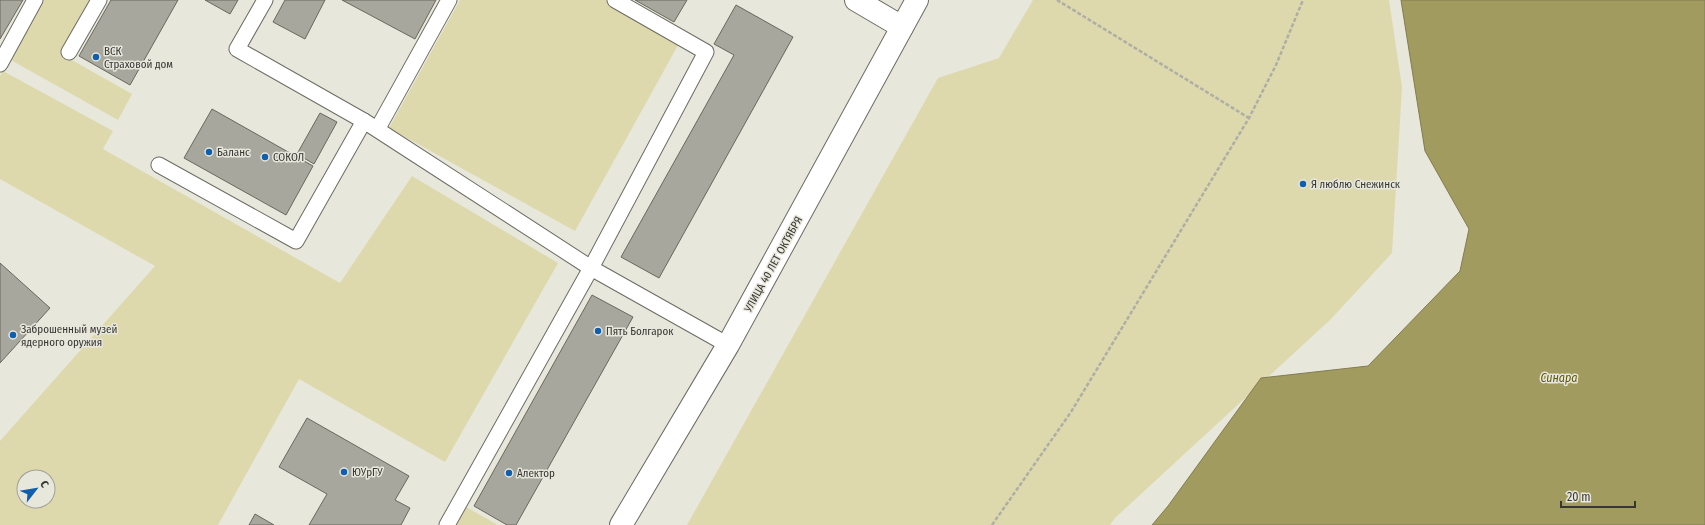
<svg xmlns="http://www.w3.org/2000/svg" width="1705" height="525" viewBox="0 0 1705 525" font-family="'Fira Sans Condensed',sans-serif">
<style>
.green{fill:#ddd9ad;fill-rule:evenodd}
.water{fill:#a19b60;stroke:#817d52}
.building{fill:#a8a79e;stroke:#68685f}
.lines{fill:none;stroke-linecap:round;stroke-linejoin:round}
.service-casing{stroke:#6c6c63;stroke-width:17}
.tertiary-casing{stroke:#6c6c63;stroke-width:24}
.path{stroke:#aeaea5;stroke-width:2.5;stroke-dasharray:4 2;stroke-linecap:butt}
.service{stroke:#fff;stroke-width:15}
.tertiary{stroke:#fff;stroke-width:22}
.poi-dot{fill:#0f5fae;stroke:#e7e7dc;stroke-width:1.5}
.labels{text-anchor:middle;stroke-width:3;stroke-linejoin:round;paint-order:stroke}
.poi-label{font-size:11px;fill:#373632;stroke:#e7e7dc;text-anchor:start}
.street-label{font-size:11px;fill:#373632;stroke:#e7e7dc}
.water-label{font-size:12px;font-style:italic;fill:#5d560f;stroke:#e7e7dc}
</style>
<rect width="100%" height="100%" fill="#e7e7dc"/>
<!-- green -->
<g class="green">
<path d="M42,0h62l-34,59 62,35 -14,26 -109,-61z"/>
<path d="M460,0h153l69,38 -107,193 -186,-103z"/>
<path d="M1033,0h356l13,87 -10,166 -61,66 -216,199 -5,7h-423l251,-447 61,-20z"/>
<path d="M3,71l110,60 -10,18 237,134 72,-107 146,87 -113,199 -146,-83 -81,146h-218v-84l155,-175 -155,-87v-103zM24,477h24v24h-24z"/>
<path d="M466,507l32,18h-42z"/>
</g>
<!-- water -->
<path class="water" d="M1401,0h304v525h-553l16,-19 93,-128 107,-12 92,-95 9,-42 -44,-78z"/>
<!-- building -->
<g class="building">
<path d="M0,0h23l-23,39z"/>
<path d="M111,0h67l-48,85 -51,-29z"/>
<path d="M205,0h33l-8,14z"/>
<path d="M285,0h40l-20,39 -32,-17z"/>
<path d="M342,0h94l-21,39z"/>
<path d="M635,0h52l-13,22z"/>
<path d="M736,5l57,32 -134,241 -38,-21 113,-202 -20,-11z"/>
<path d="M212,109l101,57 -27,49 -102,-57z"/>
<path d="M320,113l17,9 -23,42 -17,-10z"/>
<path d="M0,263l50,45 -50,55z"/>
<path d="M592,295l41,22 -117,208h-9l-33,-19z"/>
<path d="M307,418l102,58 -14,24 15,8 -9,17h-92l18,-31 -48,-27z"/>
<path d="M255,514l19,11h-25z"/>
</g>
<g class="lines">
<defs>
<g id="service">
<path d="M265,0l-28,49 127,72"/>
<path d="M69,52l30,-52"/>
<path d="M0,64l35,-64"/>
<path d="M378,128l71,-128"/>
<path d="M159,165l137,76 68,-120 227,147 137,77"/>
<path d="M447,525l144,-257 115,-216 -91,-52"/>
</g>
<g id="tertiary">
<path d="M856,0l46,27"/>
<path d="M621,525l107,-180 189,-345"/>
</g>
</defs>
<!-- service casing -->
<use href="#service" class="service-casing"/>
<!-- tertiary casing -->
<use href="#tertiary" class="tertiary-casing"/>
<!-- path -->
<g class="path">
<path d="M1057,0l192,118"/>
<path d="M992,525l79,-113 178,-294 27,-53 27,-65"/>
</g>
<!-- service -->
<use href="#service" class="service"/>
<!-- tertiary -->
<use href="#tertiary" class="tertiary"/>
</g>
<!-- markers -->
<g class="poi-dot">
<circle cx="96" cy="57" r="4"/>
<circle cx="209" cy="152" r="4"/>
<circle cx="265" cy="157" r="4"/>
<circle cx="1303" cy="184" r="4"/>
<circle cx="598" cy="331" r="4"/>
<circle cx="13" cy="335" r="4"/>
<circle cx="344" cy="472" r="4"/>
<circle cx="509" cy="473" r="4"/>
</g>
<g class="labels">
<!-- poi labels -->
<g class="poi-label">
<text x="104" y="55">ВСК<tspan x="104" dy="13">Страховой дом</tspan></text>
<text x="217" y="156">Баланс</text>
<text x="273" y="161">СОКОЛ</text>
<text x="1311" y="188">Я люблю Снежинск</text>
<text x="21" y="333">Заброшенный музей<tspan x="21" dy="13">ядерного оружия</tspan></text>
<text x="606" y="335">Пять Болгарок</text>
<text x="352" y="476">ЮУрГУ</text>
<text x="517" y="477">Алектор</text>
</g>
<!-- street labels -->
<g class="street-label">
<text transform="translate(773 264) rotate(-61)" y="4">УЛИЦА 40 ЛЕТ ОКТЯБРЯ</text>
</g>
<!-- water labels -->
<g class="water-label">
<text x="1559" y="382">Синара</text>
</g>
</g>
<!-- north arrow -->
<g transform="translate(36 489) rotate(59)"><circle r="19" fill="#e7e7dc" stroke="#a1a098"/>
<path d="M0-3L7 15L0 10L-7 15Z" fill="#0f5fae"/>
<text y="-6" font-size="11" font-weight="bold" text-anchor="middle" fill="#373632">С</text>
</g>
<!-- scale -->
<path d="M1561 501v6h74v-6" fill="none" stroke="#373632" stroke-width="2"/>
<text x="1567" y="501" font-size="12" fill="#373632" stroke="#e7e7dc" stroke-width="3" paint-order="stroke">20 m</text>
</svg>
